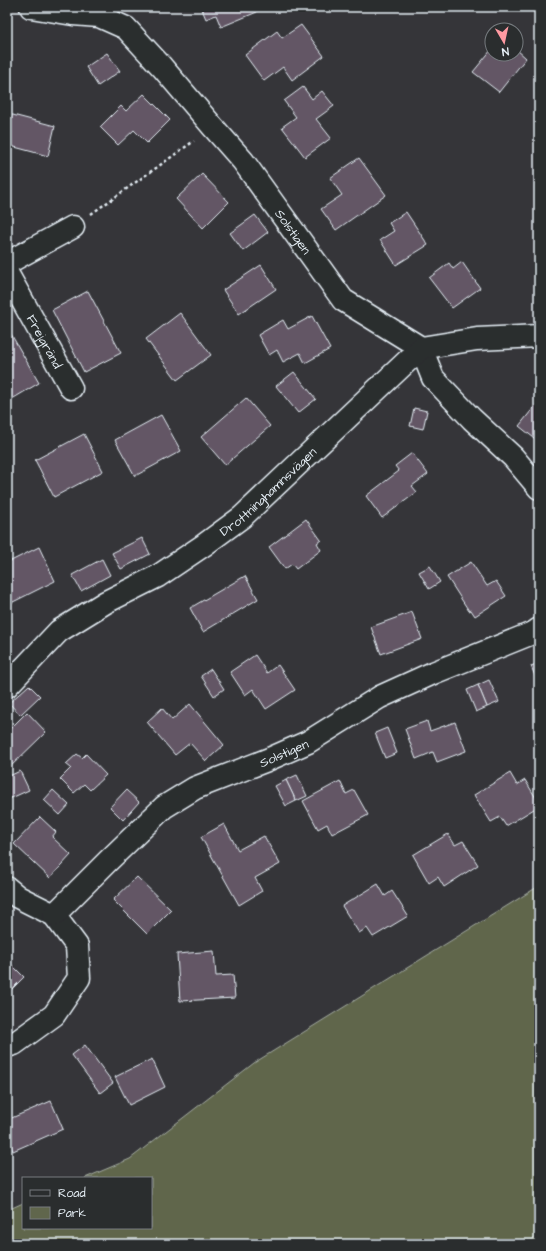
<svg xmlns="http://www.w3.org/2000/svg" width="546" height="1251" viewBox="0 0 546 1251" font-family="'Architects Daughter',sans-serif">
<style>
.green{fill:#60664c;stroke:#a4aca2}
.building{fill:#635765;stroke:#e8f1f8}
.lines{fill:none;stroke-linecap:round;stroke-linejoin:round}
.minor-casing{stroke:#e8f1f8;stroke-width:25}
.path{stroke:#e8f1f8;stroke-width:2.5;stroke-dasharray:3 3;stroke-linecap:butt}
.minor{stroke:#2a2d2e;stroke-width:22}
.labels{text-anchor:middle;stroke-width:4;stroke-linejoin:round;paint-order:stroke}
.street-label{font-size:13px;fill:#e8f1f8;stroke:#2a2d2e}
</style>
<rect width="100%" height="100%" fill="#353539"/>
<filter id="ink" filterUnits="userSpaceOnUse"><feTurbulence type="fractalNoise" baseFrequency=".025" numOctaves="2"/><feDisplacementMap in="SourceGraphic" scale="8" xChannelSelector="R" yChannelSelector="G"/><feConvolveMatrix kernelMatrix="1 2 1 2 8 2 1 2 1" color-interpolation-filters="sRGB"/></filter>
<g filter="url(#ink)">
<!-- green -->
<path class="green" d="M539,886v358h-532v-32l5,-4 11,-5v25h128v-50h-66l45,-19 124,-96z"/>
<!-- building -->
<g class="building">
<path d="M201,7h54l2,5 -36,15 -5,-12 -10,4z"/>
<path d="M301,25l23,31 -32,24 -9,-13 -19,14 -19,-26 32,-24 5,7z"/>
<path d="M492,49v5h24v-5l10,9 -27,34 -26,-20z"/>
<path d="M107,53l13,18 -22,15 -12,-19z"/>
<path d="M303,87l9,12 10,-8 12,15 -18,13 15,19 -26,19 -23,-30 14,-10 -12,-16z"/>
<path d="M144,94l26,26 -23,23 -13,-13 -16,15 -18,-18 21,-21 5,5z"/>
<path d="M9,114l46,12 -7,30 -41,-11v-24z"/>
<path d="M359,158l27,37 -50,35 -15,-21 21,-14 -12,-17z"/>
<path d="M202,174l27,28 -26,26 -27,-29z"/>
<path d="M406,212l22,33 -32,20 -16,-25 14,-9 -5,-8z"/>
<path d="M255,215l13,17 -25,19 -13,-18z"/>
<path d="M462,262l18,26 -28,20 -23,-30 20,-15 4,6z"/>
<path d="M261,265l15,24 -37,25 -16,-24z"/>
<path d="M88,291l33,62 -37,19 -32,-62z"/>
<path d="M180,313l31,42 -34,25 -31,-41z"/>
<path d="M312,316l18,33 -25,14 -5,-10 -17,9 -6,-12 -8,5 -11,-20 25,-15 5,9z"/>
<path d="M11,334l28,49 -32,19v-66z"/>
<path d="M294,372l22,27 -18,14 -22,-27z"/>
<path d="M246,398l24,28 -45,39 -24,-28z"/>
<path d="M539,401v41l-20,-16z"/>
<path d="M414,408l13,3 -4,18 -13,-3z"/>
<path d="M161,415l20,36 -46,25 -20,-36z"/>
<path d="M84,434l19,37 -49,26 -19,-37z"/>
<path d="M412,453l16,21 -16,12 5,6 -35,26 -16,-22 33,-25 -4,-5z"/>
<path d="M306,519l15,21 -4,3 4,7 -25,19 -4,-5 -7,5 -16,-22z"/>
<path d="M142,538l8,16 -29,15 -9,-16z"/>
<path d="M39,547l16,34 -44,22 -4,-7v-42l4,7z"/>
<path d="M102,559l8,16 -29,16 -9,-16z"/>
<path d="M471,562l16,24 9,-5 10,15 -31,20 -4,-6 -2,1 -22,-34z"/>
<path d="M430,566l10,16 -11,7 -10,-17z"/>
<path d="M245,576l13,23 -55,33 -13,-24z"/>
<path d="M412,612l10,27 -41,15 -10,-27z"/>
<path d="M255,655l12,18 11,-8 17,25 -29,19 -13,-20 -8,6 -15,-23z"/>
<path d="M539,663v23l-8,-20z"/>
<path d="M211,669l13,20 -10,7 -13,-20z"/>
<path d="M489,680l10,22 -12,5 -9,-22z"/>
<path d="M29,685l11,11 -20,19 -11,-12z"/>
<path d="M478,685l9,22 -11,5 -9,-22z"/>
<path d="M190,704l34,41 -18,16 -16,-18 -15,12 -28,-33 15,-14 10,12z"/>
<path d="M27,712l19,20 -39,38v-38z"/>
<path d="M427,721l3,10 25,-9 11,29 -29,11 -4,-10 -17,7 -11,-30z"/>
<path d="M387,728l10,25 -12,5 -10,-25z"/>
<path d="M77,754l5,4 4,-4 20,21 -16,15 -6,-6 -10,9 -14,-14 11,-11 -5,-4z"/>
<path d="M20,771l9,19 -22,10v-23z"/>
<path d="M510,773l7,12 8,-5 14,23v3l-33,20 -6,-9 -9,5 -17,-27z"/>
<path d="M297,775l10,21 -11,5 -10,-21z"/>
<path d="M286,780l10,21 -10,5 -11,-20z"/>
<path d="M340,781l6,13 8,-4 14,25 -36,19 -5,-10 -9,5 -15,-28z"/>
<path d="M53,790l16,15 -9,10 -16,-15z"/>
<path d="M126,790l13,12 -16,18 -13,-13z"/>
<path d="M40,817l16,15 -4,5 19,18 -21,23 -36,-34z"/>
<path d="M224,824l14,26 26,-14 16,28 -25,14 7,13 -23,14 -38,-68z"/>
<path d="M448,834l7,11 8,-4 15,24 -34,22 -6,-10 -9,6 -16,-28z"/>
<path d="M137,877l34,33 -24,24 -34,-34z"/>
<path d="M378,884l7,12 7,-5 16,25 -35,21 -6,-9 -8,5 -17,-27z"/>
<path d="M214,951l2,25 17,-1 2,23 -55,3 -3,-47z"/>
<path d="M7,960l17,17 -17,17z"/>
<path d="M85,1045l28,38 -13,10 -28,-38z"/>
<path d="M152,1059l13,28 -36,18 -14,-28z"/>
<path d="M51,1101l12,28 -50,22 -6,-14v-17z"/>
</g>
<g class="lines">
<defs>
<g id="minor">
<path id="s1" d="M31,7l42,7 26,2 27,12 36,39 51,60 30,34 100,139 78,48 12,30 39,41 41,38 26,31"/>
<path d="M7,263l66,-36"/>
<path id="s2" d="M7,273l64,115"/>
<path id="s3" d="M7,686l52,-55 47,-29 52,-26 46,-31 38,-28 179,-169 56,-9 62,-3"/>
<path d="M7,888l11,9 36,18 23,31 2,32 -25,37 -40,29 -7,2"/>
<path id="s4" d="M54,915l54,-54 56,-54 31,-19 72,-28 41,-18 72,-45 53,-24 102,-41 4,-3"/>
</g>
</defs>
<!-- minor casing -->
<use href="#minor" class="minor-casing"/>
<!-- path -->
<path class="path" d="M91,214l103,-73"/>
<!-- minor -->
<use href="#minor" class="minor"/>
</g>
</g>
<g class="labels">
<!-- street labels -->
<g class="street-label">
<text dy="5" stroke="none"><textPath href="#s1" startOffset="362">Solstigen</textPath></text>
<text dy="5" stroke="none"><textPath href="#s2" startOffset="78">Frejgränd</textPath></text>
<text dy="5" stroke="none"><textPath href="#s3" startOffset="328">Drottninghamnsvägen</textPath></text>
<text dy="5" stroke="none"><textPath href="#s4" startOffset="286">Solstigen</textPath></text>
</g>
</g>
<!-- margin -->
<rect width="546" height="1251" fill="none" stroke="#2a2d2e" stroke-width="24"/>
<rect x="12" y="12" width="522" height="1227" fill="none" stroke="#e8f1f8" stroke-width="1.5" filter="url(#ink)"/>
<!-- legend -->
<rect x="22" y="1177" width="130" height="52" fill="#2a2d2e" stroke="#767b7f"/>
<rect x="30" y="1190" width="20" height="6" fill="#2a2d2e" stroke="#767b7f"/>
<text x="58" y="1197" font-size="12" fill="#e8f1f8">Road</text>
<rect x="30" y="1207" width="20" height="12" fill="#60664c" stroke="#767b7f"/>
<text x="58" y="1217" font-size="12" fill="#e8f1f8">Park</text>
<!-- north arrow -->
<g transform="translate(504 42) rotate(171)"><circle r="19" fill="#2a2d2e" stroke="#767b7f"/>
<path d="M0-3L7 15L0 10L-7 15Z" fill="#ff9aa2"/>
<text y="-6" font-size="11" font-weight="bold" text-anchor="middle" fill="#e8f1f8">N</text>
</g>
</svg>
